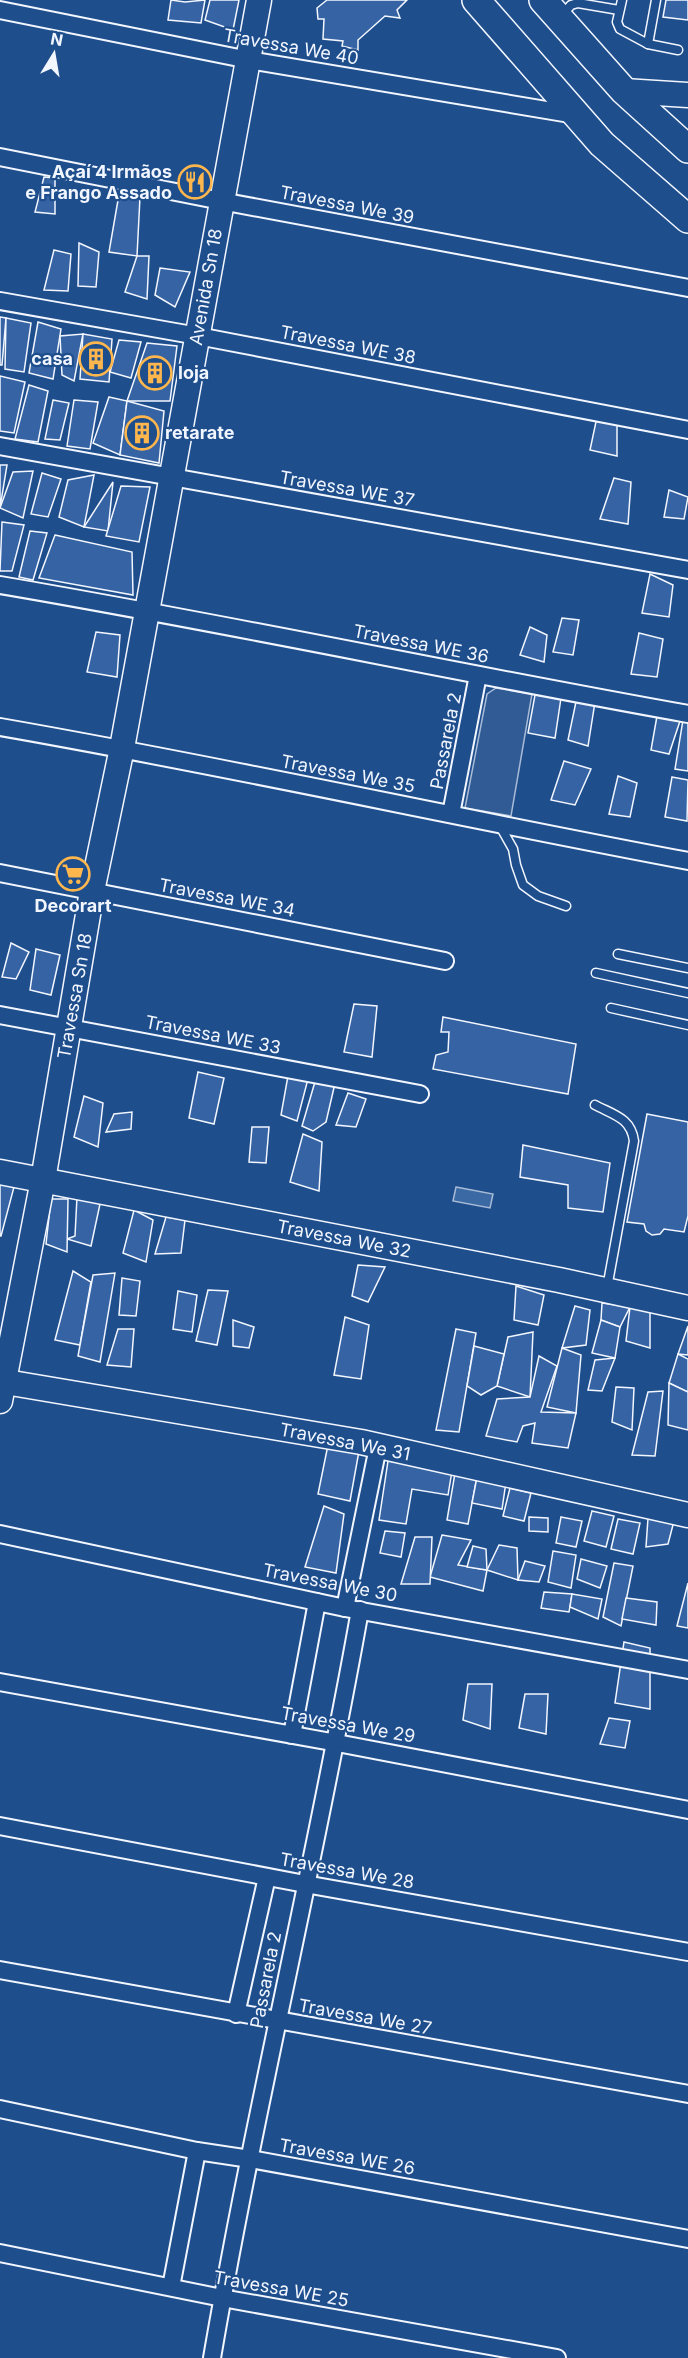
<svg xmlns="http://www.w3.org/2000/svg" width="688" height="2358" viewBox="0 0 688 2358" font-family="Inter,sans-serif">
<style>
.parking{fill:#305b95;stroke:#a8bbd7;stroke-width:1.5}
.water{fill:#3b69a3;stroke:#a8bbd7;stroke-width:1.5}
.building{fill:#3563a3;stroke:#f2f6ff;stroke-width:1.5}
.lines{fill:none;stroke-linecap:round;stroke-linejoin:round}
.lane-casing{stroke:#f2f6ff;stroke-width:11}
.street-casing{stroke:#f2f6ff;stroke-width:20}
.secondary-casing{stroke:#f2f6ff;stroke-width:27}
.primary-casing{stroke:#f2f6ff;stroke-width:30}
.lane{stroke:#1f4e8c;stroke-width:8}
.street{stroke:#1f4e8c;stroke-width:16}
.secondary{stroke:#1f4e8c;stroke-width:24}
.primary{stroke:#1f4e8c;stroke-width:27}
.labels{text-anchor:middle;stroke-width:4.5;stroke-linejoin:round;paint-order:stroke}
.street-label{font-size:18px;fill:#f2f6ff;stroke:#1f4e8c}
.poi-label{font-size:18px;font-weight:bold;fill:#f2f6ff;stroke:#1f4e8c;text-anchor:end}
</style>
<rect width="100%" height="100%" fill="#1f4e8c"/>
<!-- parking -->
<path class="parking" d="M496,688l36,6 -21,122 -46,-8 22,-114z"/>
<!-- water -->
<path class="water" d="M456,1187l37,7 -3,14 -37,-7z"/>
<!-- building -->
<g class="building">
<path d="M171,0l14,2 20,-2 -4,23 -33,-3z"/>
<path d="M210,0h29l-6,30 -28,-10z"/>
<path d="M327,0h80l-10,10 3,8 -15,-2 -27,24v10l-16,-4 1,-5 -20,-2 1,-20h-6l-1,-11z"/>
<path d="M666,0h22v20l-25,-3z"/>
<path d="M44,177l11,1v36l-20,-2z"/>
<path d="M140,197l-3,59 -28,-4 9,-52z"/>
<path d="M79,243l20,9 -3,35 -18,-1z"/>
<path d="M54,250l17,4 -3,37 -24,-1z"/>
<path d="M137,256h12l-2,43 -22,-7z"/>
<path d="M160,268l30,4 -15,35 -20,-12z"/>
<path d="M0,317l6,1 -4,47h-2z"/>
<path d="M6,318l25,5 -7,49 -19,-3z"/>
<path d="M38,322l23,7 -8,50 -24,-6z"/>
<path d="M83,334l-9,47 -12,-6 -2,-39z"/>
<path d="M83,334l29,5 -3,43 -29,-3z"/>
<path d="M119,340l22,2 -10,36 -21,-6z"/>
<path d="M147,343l30,3 -7,55h-43z"/>
<path d="M0,376l25,6 -11,51 -14,-2z"/>
<path d="M29,385l19,6 -10,51 -23,-3z"/>
<path d="M109,397l18,4 -7,54 -27,-12z"/>
<path d="M53,400l16,3 -9,37 -15,-1z"/>
<path d="M74,400l24,2 -8,47 -23,-3z"/>
<path d="M127,401l37,10 -5,52 -39,-8z"/>
<path d="M597,417l20,3v36l-27,-6z"/>
<path d="M0,465h7l-7,43z"/>
<path d="M33,471l-10,47 -23,-10 13,-36z"/>
<path d="M42,473l19,6 -13,38 -17,-3z"/>
<path d="M94,475l-10,52 -25,-10 9,-37z"/>
<path d="M614,478l17,4 -3,42 -28,-5z"/>
<path d="M113,482l-5,49 -24,-4z"/>
<path d="M121,486l29,1 -11,55 -33,-6z"/>
<path d="M669,490l19,7 -4,22 -20,-2z"/>
<path d="M2,522l22,3 -12,46h-12z"/>
<path d="M30,531l17,2 -14,47 -14,-3z"/>
<path d="M55,535l77,17 1,43 -94,-17z"/>
<path d="M650,574l23,11 -4,32 -27,-4z"/>
<path d="M562,618l17,2 -6,35 -20,-3z"/>
<path d="M530,627l17,8 -3,27 -24,-7z"/>
<path d="M96,632l24,3 -3,42 -30,-5z"/>
<path d="M639,633l24,6 -6,38 -26,-3z"/>
<path d="M535,695l26,3 -6,40 -27,-5z"/>
<path d="M577,697l18,5 -7,44 -20,-6z"/>
<path d="M657,716l23,5 -11,33 -18,-4z"/>
<path d="M683,720l5,1v50l-13,-2z"/>
<path d="M564,761l27,8 -16,36 -24,-5z"/>
<path d="M618,776l19,7 -7,34 -21,-3z"/>
<path d="M672,777l16,3 -1,41 -22,-4z"/>
<path d="M11,943l18,9 -13,27 -14,-2z"/>
<path d="M36,949l24,6 -9,40 -21,-5z"/>
<path d="M354,1004l23,2 -5,51 -28,-5z"/>
<path d="M443,1017l133,27 -8,50 -135,-25 3,-14 12,-3 1,-20h-8z"/>
<path d="M289,1070l19,9 -11,42 -16,-6z"/>
<path d="M198,1072l26,6 -10,46 -25,-6z"/>
<path d="M317,1075l19,4 -10,43 -13,9 -11,-5z"/>
<path d="M348,1093l18,6 -10,28 -20,-2z"/>
<path d="M84,1096l19,7 -5,44 -24,-10z"/>
<path d="M132,1112l-1,17 -25,3 8,-18z"/>
<path d="M647,1114l41,8v94l-4,16 -20,-3 -4,5 -8,1 -6,-4 -2,-7 -17,-2z"/>
<path d="M252,1127h17l-3,36 -17,-1z"/>
<path d="M303,1134l19,8 -3,49 -29,-9z"/>
<path d="M523,1145l87,18 -7,49 -35,-4v-23l-48,-8z"/>
<path d="M0,1180l14,7 -13,49h-1z"/>
<path d="M77,1197l23,7 -9,42 -24,-7 8,-3z"/>
<path d="M51,1199h17l-1,53 -21,-8z"/>
<path d="M134,1210l19,10 -7,42 -23,-9z"/>
<path d="M166,1217l19,3 -4,33 -26,1z"/>
<path d="M358,1265l27,2 -17,35 -16,-6z"/>
<path d="M73,1271l18,11 -11,63 -25,-5z"/>
<path d="M115,1273l-15,89 -22,-6 15,-81z"/>
<path d="M122,1278l18,3 -4,35 -17,-1z"/>
<path d="M516,1286l28,9 -6,30 -24,-5z"/>
<path d="M208,1290l20,1 -11,54 -21,-4z"/>
<path d="M178,1291l19,4 -5,37 -19,-3z"/>
<path d="M602,1303l28,4 -10,20 -19,-7z"/>
<path d="M575,1306l15,4 -4,35 -24,3z"/>
<path d="M630,1307l20,3v38l-24,-7z"/>
<path d="M345,1317l24,8 -8,54 -27,-4z"/>
<path d="M233,1320l21,7 -5,21 -16,-2z"/>
<path d="M601,1320l19,7 -5,31 -23,-5z"/>
<path d="M688,1326v29l-10,-1z"/>
<path d="M118,1329h16l-3,38 -24,-2z"/>
<path d="M456,1329l20,4 -17,99 -23,-2z"/>
<path d="M533,1332l-3,65 -33,-11 11,-49z"/>
<path d="M474,1346l30,8 -7,32 -16,9 -14,-9z"/>
<path d="M562,1348l19,7 -5,58 -29,-6z"/>
<path d="M678,1354l10,5v33l-19,-9z"/>
<path d="M539,1356l18,10 -16,46 35,1 -8,35 -36,-5 3,-20 -12,3 -6,16 -31,-6 11,-37 33,-2z"/>
<path d="M615,1358l-13,33 -14,-1 7,-30z"/>
<path d="M669,1383l19,9v38l-20,-5z"/>
<path d="M616,1387l18,1 -2,42 -20,-8z"/>
<path d="M663,1391l-8,65 -23,-1 16,-63z"/>
<path d="M328,1445l31,6 -9,50 -32,-7z"/>
<path d="M388,1461l64,10 -4,24 -36,-6 -6,35 -27,-4z"/>
<path d="M455,1473l22,4 -9,47 -21,-4z"/>
<path d="M477,1477l29,5 -4,27 -30,-6z"/>
<path d="M510,1488l21,5 -7,28 -21,-5z"/>
<path d="M324,1506l20,8 -8,59 -31,-6z"/>
<path d="M592,1511l22,5 -8,31 -22,-6z"/>
<path d="M529,1517l19,1v14l-19,-1z"/>
<path d="M561,1517l21,4 -6,26 -20,-4z"/>
<path d="M648,1518l26,3 -6,23 -22,3z"/>
<path d="M618,1519l22,4 -7,31 -22,-5z"/>
<path d="M385,1531l20,2 -4,24 -21,-4z"/>
<path d="M442,1535l29,5 -13,25 29,5 -4,21 -53,-14z"/>
<path d="M415,1537h17l-2,47h-29z"/>
<path d="M499,1545l18,3 1,32 -31,-10z"/>
<path d="M473,1546l13,3 1,21 -20,-3z"/>
<path d="M553,1551l23,4 -5,33 -23,-6z"/>
<path d="M581,1559l26,7 -7,22 -23,-9z"/>
<path d="M525,1561l20,5 -6,16 -21,-2z"/>
<path d="M614,1563l19,3 -12,60 -18,-9z"/>
<path d="M688,1583v45l-11,-2z"/>
<path d="M544,1592l28,2 -3,18 -28,-4z"/>
<path d="M572,1594l30,5 -4,20 -28,-12z"/>
<path d="M626,1598l31,4 -1,23 -34,-6z"/>
<path d="M624,1642l26,6v61l-35,-6z"/>
<path d="M468,1684h24l-2,45 -27,-9z"/>
<path d="M525,1694h23l-2,40 -27,-6z"/>
<path d="M609,1718l21,3 -5,27 -25,-4z"/>
</g>
<g class="lines">
<defs>
<g id="lane">
<path d="M622,0l-5,22 3,7 28,15 30,6"/>
<path d="M562,15l9,-10 7,-2 41,7"/>
<path d="M648,44l8,-44"/>
<path d="M500,826l13,23 3,16 7,20 15,11 28,10"/>
<path d="M618,954l70,14"/>
<path d="M596,973l92,20"/>
<path d="M611,1008l77,17"/>
<path d="M595,1105c19,10 36,13 39,36l-27,147"/>
</g>
<g id="street">
<path d="M0,10l249,50 327,55"/>
<path d="M0,157l221,44 467,87"/>
<path d="M0,301l198,35 490,94"/>
<path d="M0,446l688,124"/>
<path d="M0,585c230,39 458,88 688,129"/>
<path d="M0,727c230,40 458,91 688,134"/>
<path d="M451,814l27,-139"/>
<path d="M0,873l445,88"/>
<path d="M0,1015l420,79"/>
<path d="M0,1534l345,74 343,62"/>
<path d="M345,1608l33,-161"/>
<path d="M0,1682l337,61 351,67"/>
<path d="M292,1735l25,-133"/>
<path d="M0,1826l305,58 383,68"/>
<path d="M0,1970l688,124"/>
<path d="M236,2014l31,-137"/>
<path d="M0,2109l197,42 53,8 438,80"/>
<path d="M0,2253l222,45 335,60"/>
<path d="M171,2287l26,-136"/>
<path d="M212,2358c43,-251 104,-498 148,-748"/>
</g>
<g id="secondary">
<path d="M624,91l64,4"/>
<path d="M0,1172l559,108 129,28"/>
<path d="M0,1381l361,61 327,73"/>
<path d="M0,1401l43,-221 49,-289 30,-143 137,-748"/>
</g>
<g id="primary">
<path d="M476,0l126,144 86,75"/>
<path d="M543,0l81,91 64,58"/>
</g>
</defs>
<!-- lane casing -->
<use href="#lane" class="lane-casing"/>
<!-- street casing -->
<use href="#street" class="street-casing"/>
<!-- secondary casing -->
<use href="#secondary" class="secondary-casing"/>
<!-- primary casing -->
<use href="#primary" class="primary-casing"/>
<!-- lane -->
<use href="#lane" class="lane"/>
<!-- street -->
<use href="#street" class="street"/>
<!-- secondary -->
<use href="#secondary" class="secondary"/>
<!-- primary -->
<use href="#primary" class="primary"/>
</g>
<!-- icons -->
<defs>
<symbol id="restaurant-ring" viewBox="-11 -11 22 22"><circle r="9.5" fill="#1f4e8c" stroke="#ffb74d" stroke-width="1.5"/><path d="M-5-6h1v4h1v-4h1v4h1v-4h1v5L-1.5 .5V6h-2V.5L-5-1ZM5-6V6H3V1.5H1.5Q1.5-4 5-6Z" fill="#ffb74d"/></symbol>
<symbol id="building-ring" viewBox="-11 -11 22 22"><circle r="9.5" fill="#1f4e8c" stroke="#ffb74d" stroke-width="1.5"/><path d="M-4-6H4V6H1V3H-1V6H-4ZM-2.5-4.3h1.7v1.8h-1.7ZM.8-4.3h1.7v1.8H.8ZM-2.5-1h1.7V.8h-1.7ZM.8-1h1.7V.8H.8Z" fill="#ffb74d"/></symbol>
<symbol id="supermarket-ring" viewBox="-11 -11 22 22"><circle r="9.5" fill="#1f4e8c" stroke="#ffb74d" stroke-width="1.5"/><path d="M-6-5.5h2.5l.6 2H6L4.5 2H-2.5L-4.4-4H-6ZM-1.5 3.2a1.3 1.3 0 1 0 .1 0ZM3 3.2a1.3 1.3 0 1 0 .1 0Z" fill="#ffb74d"/></symbol>
</defs>
<g fill-rule="evenodd">
<use href="#restaurant-ring" x="176" y="163" width="38" height="38"/>
<use href="#building-ring" x="77" y="340" width="38" height="38"/>
<use href="#building-ring" x="136" y="354" width="38" height="38"/>
<use href="#building-ring" x="123" y="414" width="38" height="38"/>
<use href="#supermarket-ring" x="54" y="855" width="38" height="38"/>
</g>
<g class="labels">
<!-- street labels -->
<g class="street-label">
<text transform="translate(291 47) rotate(10)" y="6">Travessa We 40</text>
<text transform="translate(347 205) rotate(11)" y="6">Travessa We 39</text>
<text transform="translate(206 287) rotate(-80)" y="6">Avenida Sn 18</text>
<text transform="translate(348 345) rotate(11)" y="6">Travessa WE 38</text>
<text transform="translate(347 489) rotate(10)" y="6">Travessa WE 37</text>
<text transform="translate(421 644) rotate(11)" y="6">Travessa WE 36</text>
<text transform="translate(446 741) rotate(-79)" y="6">Passarela 2</text>
<text transform="translate(348 774) rotate(11)" y="6">Travessa We 35</text>
<text transform="translate(227 898) rotate(11)" y="6">Travessa WE 34</text>
<text transform="translate(75 996) rotate(-80)" y="6">Travessa Sn 18</text>
<text transform="translate(213 1035) rotate(11)" y="6">Travessa WE 33</text>
<text transform="translate(344 1239) rotate(11)" y="6">Travessa We 32</text>
<text transform="translate(345 1442) rotate(11)" y="6">Travessa We 31</text>
<text transform="translate(330 1583) rotate(11)" y="6">Travessa We 30</text>
<text transform="translate(348 1725) rotate(10)" y="6">Travessa We 29</text>
<text transform="translate(347 1871) rotate(10)" y="6">Travessa We 28</text>
<text transform="translate(266 1980) rotate(-79)" y="6">Passarela 2</text>
<text transform="translate(365 2017) rotate(10)" y="6">Travessa We 27</text>
<text transform="translate(347 2157) rotate(10)" y="6">Travessa WE 26</text>
<text transform="translate(281 2289) rotate(10)" y="6">Travessa WE 25</text>
</g>
<!-- poi labels -->
<g class="poi-label">
<text x="172" y="178">Açaí 4 Irmãos<tspan x="172" dy="21">e Frango Assado</tspan></text>
<text x="73" y="365">casa</text>
<text x="178" y="379" text-anchor="start">loja</text>
<text x="165" y="439" text-anchor="start">retarate</text>
<text x="73" y="912" text-anchor="middle">Decorart</text>
</g>
</g>
<!-- north arrow -->
<g transform="translate(54 54) rotate(11)" stroke="#1f4e8c" stroke-width="4.5" paint-order="stroke">
<path d="M0-4.5L10 22L0 15L-10 22Z" fill="#f2f6ff"/>
<text y="-9" font-size="16" font-weight="bold" text-anchor="middle" fill="#f2f6ff">N</text>
</g>
</svg>
